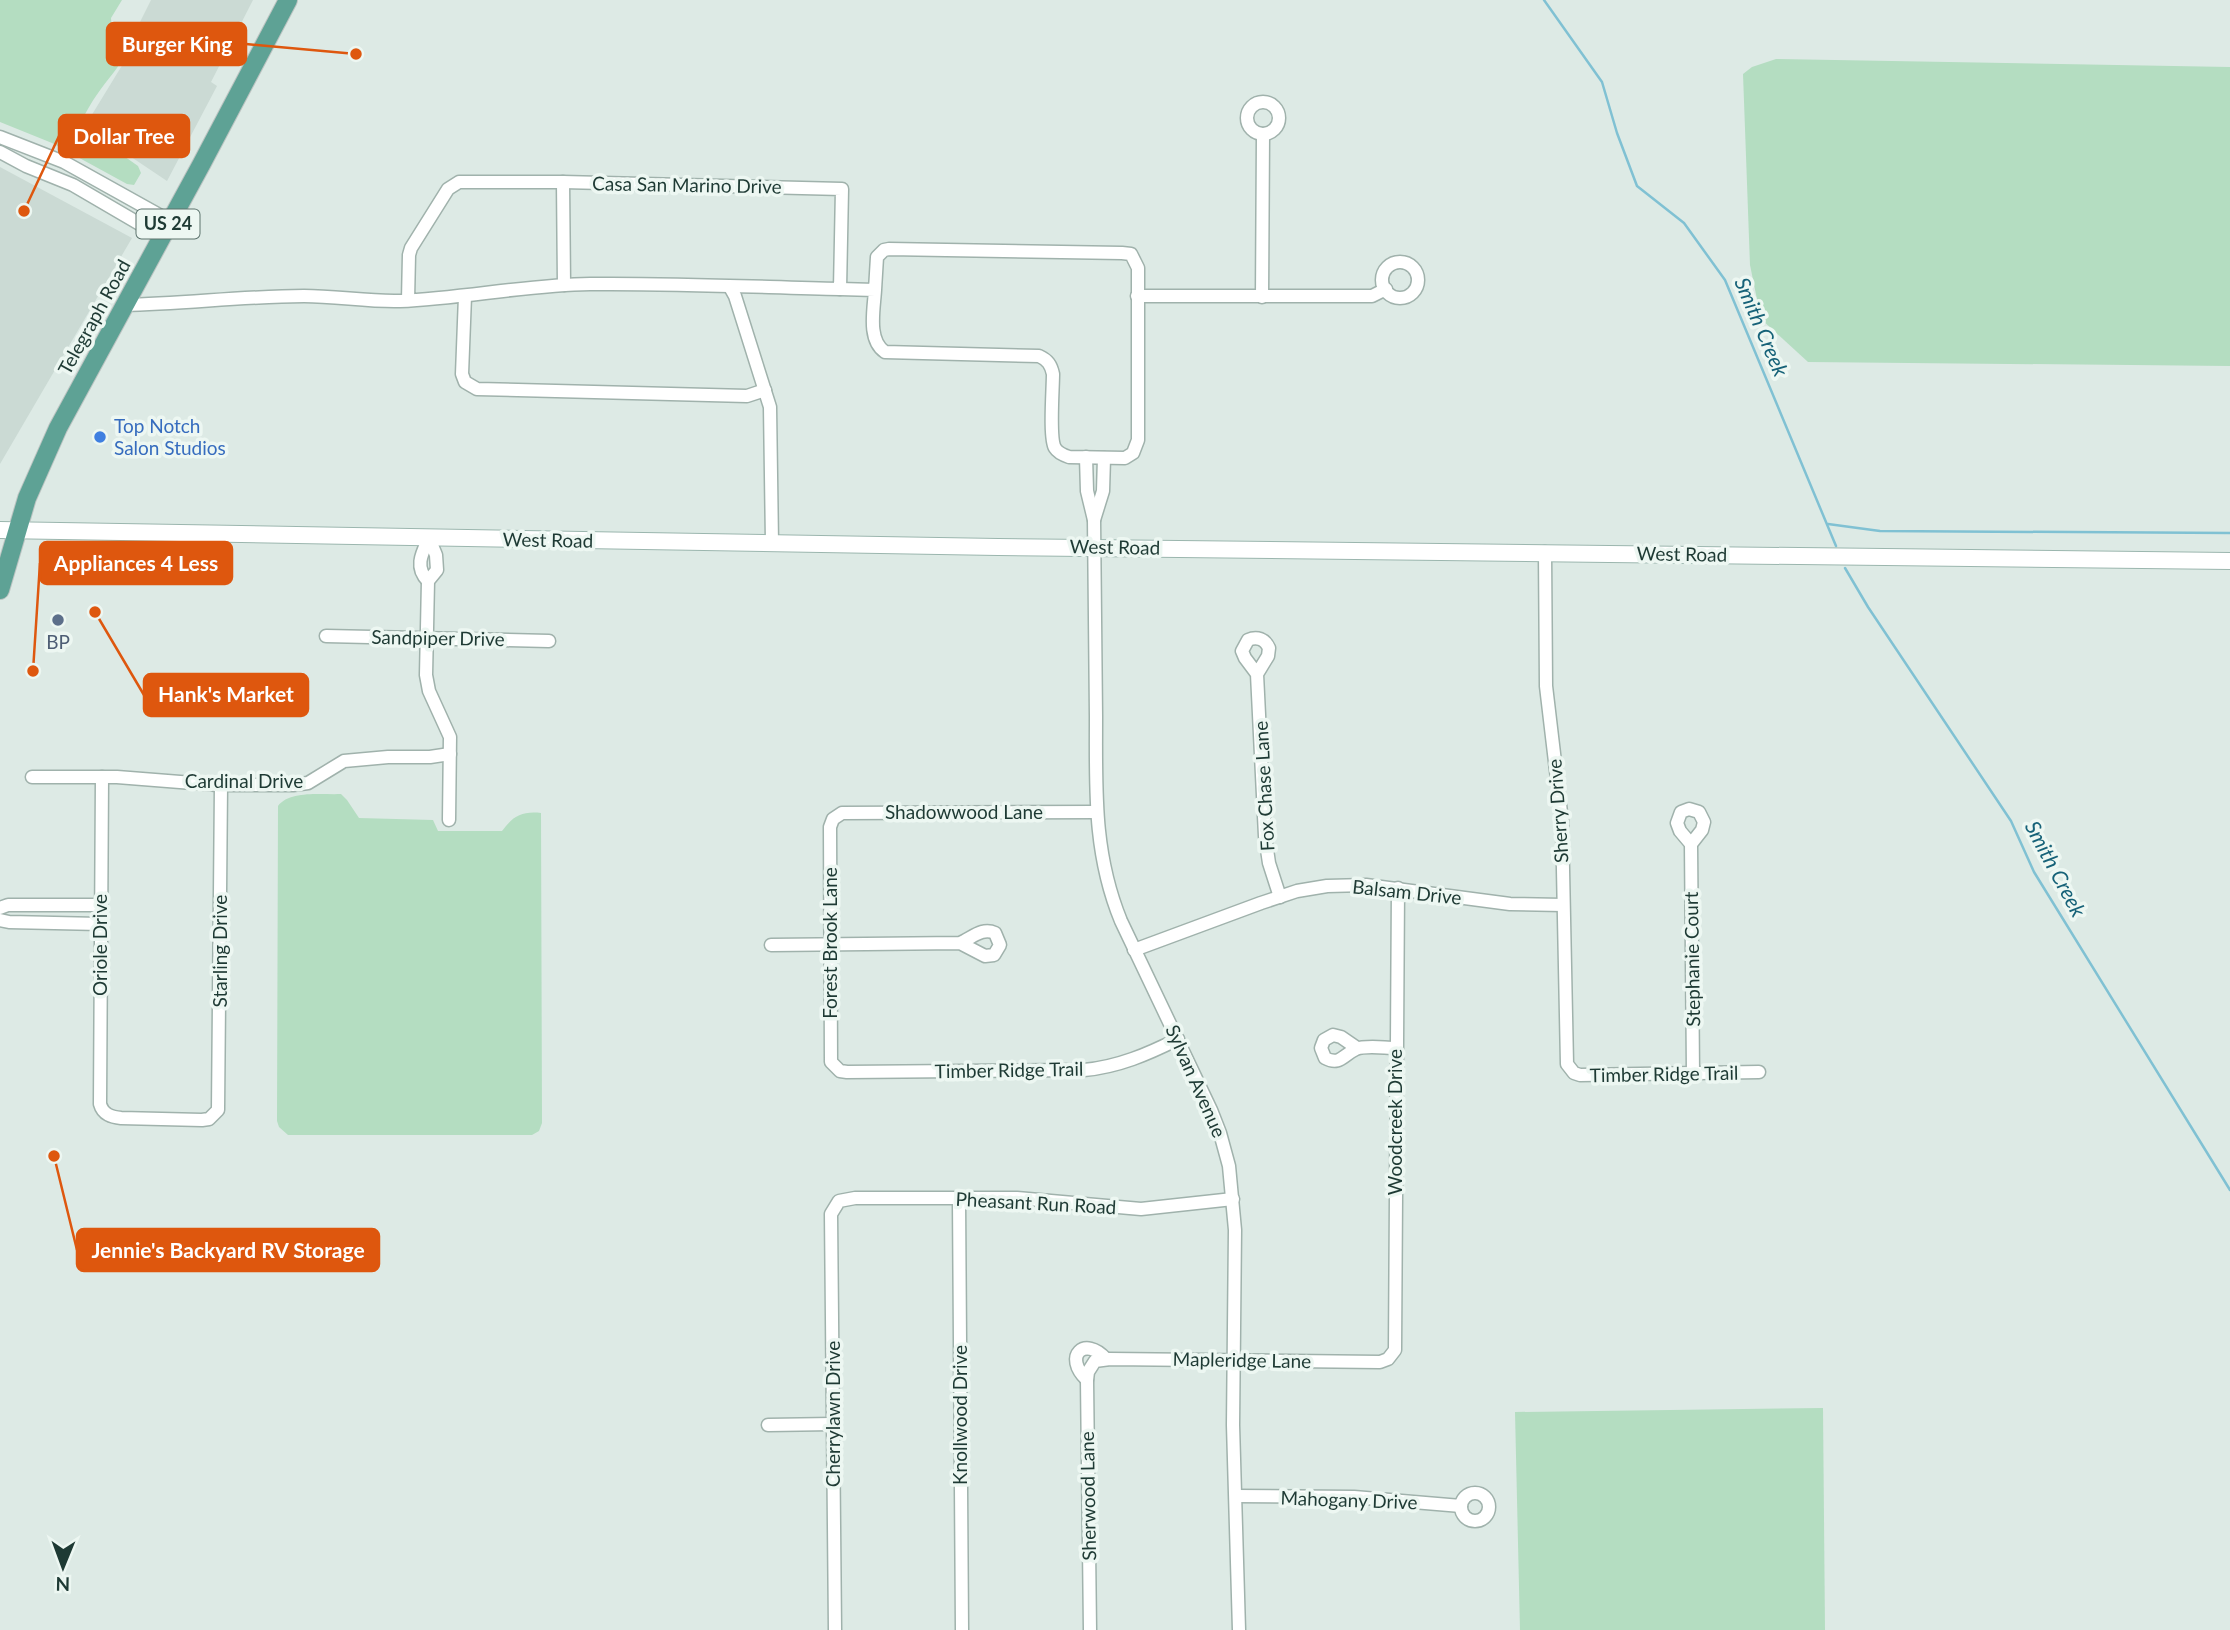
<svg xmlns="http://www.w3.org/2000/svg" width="2230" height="1630" viewBox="0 0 2230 1630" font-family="Lato,sans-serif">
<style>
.built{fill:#cbdad4}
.green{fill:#b4ddc1}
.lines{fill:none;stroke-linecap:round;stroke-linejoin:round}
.stream{stroke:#80c1d3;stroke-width:2.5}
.street-casing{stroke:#a0b2ac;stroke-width:15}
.secondary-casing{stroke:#9bb6ae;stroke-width:18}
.primary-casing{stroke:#bcc4c2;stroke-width:20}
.street{stroke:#fff;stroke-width:12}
.secondary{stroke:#fff;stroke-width:16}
.primary{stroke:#5ea295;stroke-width:18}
.shop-dot{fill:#3f7fe0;stroke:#edf7f2;stroke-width:2.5}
.service-dot{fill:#5c6f8a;stroke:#edf7f2;stroke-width:2.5}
.labels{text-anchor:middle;stroke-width:7;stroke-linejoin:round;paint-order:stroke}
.shield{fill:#edf7f2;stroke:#5c736d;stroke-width:2}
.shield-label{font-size:18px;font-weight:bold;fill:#1e3a34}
.street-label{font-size:19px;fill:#1e3a34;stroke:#edf7f2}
.shop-label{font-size:19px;fill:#366cbe;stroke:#edf7f2;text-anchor:start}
.service-label{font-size:19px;fill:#4e5e75;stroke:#edf7f2}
.water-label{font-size:21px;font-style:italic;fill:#166278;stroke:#edf7f2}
.leader{fill:none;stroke:#de570e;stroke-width:2.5}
.callout-dot{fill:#de570e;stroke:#edf7f2;stroke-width:2.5}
.callout{fill:#de570e;stroke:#de570e;stroke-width:2.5}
.callout-label{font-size:21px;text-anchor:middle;font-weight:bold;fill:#fff}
</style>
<rect width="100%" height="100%" fill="#ddeae5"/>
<!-- built -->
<g class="built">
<path d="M151,0h102l-42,82 6,4 -50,95 -82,-55 44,-72 10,-30z"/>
<path d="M0,167l132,71 -132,226z"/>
</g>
<!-- green -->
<g class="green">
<path d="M0,0h122l-11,18 1,13 17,18c-6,7 -9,16 -15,23 -13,16 -23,30 -32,48l2,8 54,38 3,7 -7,12 -7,-1 -75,-41 -52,-21z"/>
<path d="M1776,59l454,8v299l-422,-4 -47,-43 -11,-54 -7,-191 9,-7z"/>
<path d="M341,794l6,6 12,18 74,2 5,11h64c11,-15 20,-20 39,-18l1,310 -3,8 -7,4h-244l-9,-8 -2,-6 1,-315c12,-16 44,-11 63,-12z"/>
<path d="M1823,1408l2,222h-305l-5,-218z"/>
</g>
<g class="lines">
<!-- stream -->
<g class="stream">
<path d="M1544,0l58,82 15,51 20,53 47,37 41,57 111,266"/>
<path d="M1828,524l52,7 350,2"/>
<path d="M1845,568l23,39 143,214 23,51 196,318"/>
</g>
<defs>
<g id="street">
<circle cx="1263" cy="118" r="16"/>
<path d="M0,137l64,25 106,59"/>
<path d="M0,152l26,14 47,19 89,52"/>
<path d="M563,182l1,103"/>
<circle cx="1400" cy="280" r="18"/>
<path d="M730,287l5,9 35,111 2,136"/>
<path d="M840,289l35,1c-1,19 -8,50 10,62l154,4c9,4 12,9 14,18 0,15 -4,64 2,74 3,5 8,7 14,9l56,1 8,-5 5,-13v-172l-7,-14 -9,-1 -233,-4 -5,1 -7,7 -2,33"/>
<path d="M465,296l-3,78 3,8 12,7 270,7 18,-6"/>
<path d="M1137,296h235l14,-7"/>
<path d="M1262,297l1,-163"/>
<path d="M124,305c60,-1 120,-9 180,-9 33,0 64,6 96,5 64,-3 127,-16 190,-17 83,-1 167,3 250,5l2,-100 -279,-7h-104l-11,7 -37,59 -2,7 -1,45"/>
<path d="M1086,457l1,34 7,29c1,66 1,131 2,197 0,72 -3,136 25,204l90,189 9,23 9,33 6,64 -2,195 6,205"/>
<path d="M1094,520l9,-29 1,-33"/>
<path d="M429,538l7,17 1,15 -9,11 -2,94 3,16 21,46 -1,83"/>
<path d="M1545,552l1,134 16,135 5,243 7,9 6,2 179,-3"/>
<path d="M428,581c-14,-14 -6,-28 1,-43"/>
<path d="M326,636l223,5"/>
<path d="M1257,674l-12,-16 -3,-7 6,-11c9,-4 17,-1 21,8l-1,8 -11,18 8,162 4,27 11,34"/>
<path d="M32,777h85l101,8h75l15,-2 36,-22 44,-4h42l20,-3"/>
<path d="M102,777l-2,327c3,11 12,13 21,14l81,2 7,-1 9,-9 3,-325"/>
<path d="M1096,812l-254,1 -9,6 -3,8 1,235 9,9 7,1 237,-2c34,-3 64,-16 94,-31"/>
<path d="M1691,844l11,-14 2,-8 -5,-10 -10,-3 -8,3 -4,11 3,8 11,13 2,229"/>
<path d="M0,908l8,-3h92"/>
<path d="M0,920l9,2 91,2"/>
<path d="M771,945l189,-2c12,-5 22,-16 35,-10l5,12 -6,10 -9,1 -25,-13"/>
<path d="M1134,950l127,-47 36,-12 30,-5 39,-1 144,19 53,1"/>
<path d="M1357,1048l-16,-11 -8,-2 -9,5 -3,8 4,10c15,8 18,-3 31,-9 10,-4 28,-1 40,-1"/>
<path d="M959,1199l3,431"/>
<path d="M1087,1380c-25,-24 -2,-45 19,-21"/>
<path d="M768,1425l65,-1"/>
<circle cx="1475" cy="1507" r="14"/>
<path d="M1236,1496l118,1 107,9"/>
<path d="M835,1630l-4,-416 8,-13 16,-3h162l124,11 92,-10"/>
<path d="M1090,1630l-3,-250 1,-8 7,-11 15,-2 270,3 8,-3 7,-9 3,-462"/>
</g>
<path id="secondary" d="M0,530l998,17 1232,14"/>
<path id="primary" d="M0,590l27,-92 31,-70 143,-263 87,-165"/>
</defs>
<!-- street casing -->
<use href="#street" class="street-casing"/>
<!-- secondary casing -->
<use href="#secondary" class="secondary-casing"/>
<!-- primary casing -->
<use href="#primary" class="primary-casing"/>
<!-- street -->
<use href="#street" class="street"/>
<!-- secondary -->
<use href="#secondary" class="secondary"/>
<!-- primary -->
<use href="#primary" class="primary"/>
</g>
<!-- markers -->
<circle class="shop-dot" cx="100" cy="437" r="7"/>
<circle class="service-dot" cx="58" cy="620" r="7"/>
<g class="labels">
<!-- shield labels -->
<rect class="shield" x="136.5" y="209.5" width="63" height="29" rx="5"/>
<g class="shield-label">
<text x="168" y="230">US 24</text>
</g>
<!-- street labels -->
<g class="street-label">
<text transform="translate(687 185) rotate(1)" y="7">Casa San Marino Drive</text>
<text transform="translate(94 317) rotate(-61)" y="7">Telegraph Road</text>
<text transform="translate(548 540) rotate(1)" y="7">West Road</text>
<text transform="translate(1115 547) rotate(1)" y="7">West Road</text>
<text transform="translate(1682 554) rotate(1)" y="7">West Road</text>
<text transform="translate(438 638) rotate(1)" y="7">Sandpiper Drive</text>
<text x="244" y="788">Cardinal Drive</text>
<text transform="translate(1264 786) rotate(-93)" y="7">Fox Chase Lane</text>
<text transform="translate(1558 811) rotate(-94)" y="7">Sherry Drive</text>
<text x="964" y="819">Shadowwood Lane</text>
<text transform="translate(1407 892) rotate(6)" y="7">Balsam Drive</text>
<text transform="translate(830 943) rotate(-90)" y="7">Forest Brook Lane</text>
<text transform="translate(100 945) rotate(-90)" y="7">Oriole Drive</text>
<text transform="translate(220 951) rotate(-90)" y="7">Starling Drive</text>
<text transform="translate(1692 959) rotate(-91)" y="7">Stephanie Court</text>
<text transform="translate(1009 1070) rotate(-1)" y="7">Timber Ridge Trail</text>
<text transform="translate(1664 1074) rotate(-1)" y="7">Timber Ridge Trail</text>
<text transform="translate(1196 1081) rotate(66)" y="7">Sylvan Avenue</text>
<text transform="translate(1395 1122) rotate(-90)" y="7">Woodcreek Drive</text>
<text transform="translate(1036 1203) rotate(3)" y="7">Pheasant Run Road</text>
<text transform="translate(1242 1360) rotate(1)" y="7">Mapleridge Lane</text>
<text transform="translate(833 1414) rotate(-90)" y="7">Cherrylawn Drive</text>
<text transform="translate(960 1415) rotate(-90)" y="7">Knollwood Drive</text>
<text transform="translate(1088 1496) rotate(-91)" y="7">Sherwood Lane</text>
<text transform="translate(1349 1500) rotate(2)" y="7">Mahogany Drive</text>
</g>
<!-- shop labels -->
<g class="shop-label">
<text x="114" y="433">Top Notch<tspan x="114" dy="22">Salon Studios</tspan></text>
</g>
<!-- service labels -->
<g class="service-label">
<text x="58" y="649">BP</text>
</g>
<!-- water labels -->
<g class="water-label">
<text transform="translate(1761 327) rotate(67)" y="7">Smith Creek</text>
<text transform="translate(2055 869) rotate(62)" y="7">Smith Creek</text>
</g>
</g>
<!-- callouts -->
<path class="leader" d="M356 54L246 44M24 211L59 136M33 671L40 563M95 612L144 695M54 1156L77 1250"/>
<g class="callout-dot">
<circle cx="356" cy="54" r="7"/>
<circle cx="24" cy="211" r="7"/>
<circle cx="33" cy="671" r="7"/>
<circle cx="95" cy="612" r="7"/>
<circle cx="54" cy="1156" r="7"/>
</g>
<g class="callout">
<rect x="107" y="23" width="139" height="42" rx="7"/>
<rect x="59" y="115" width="130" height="42" rx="7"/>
<rect x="40" y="542" width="192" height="42" rx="7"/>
<rect x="144" y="674" width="164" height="42" rx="7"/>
<rect x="77" y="1229" width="302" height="42" rx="7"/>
</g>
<g class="callout-label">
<text x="177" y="52">Burger King</text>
<text x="124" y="144">Dollar Tree</text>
<text x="136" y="571">Appliances 4 Less</text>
<text x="226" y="702">Hank's Market</text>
<text x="228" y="1258">Jennie's Backyard RV Storage</text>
</g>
<!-- north arrow -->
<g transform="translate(63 1567) rotate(181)" stroke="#edf7f2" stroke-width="5" paint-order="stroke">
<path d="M0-5L12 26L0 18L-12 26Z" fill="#1e3a34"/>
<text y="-10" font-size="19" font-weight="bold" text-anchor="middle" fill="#1e3a34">N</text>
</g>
</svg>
